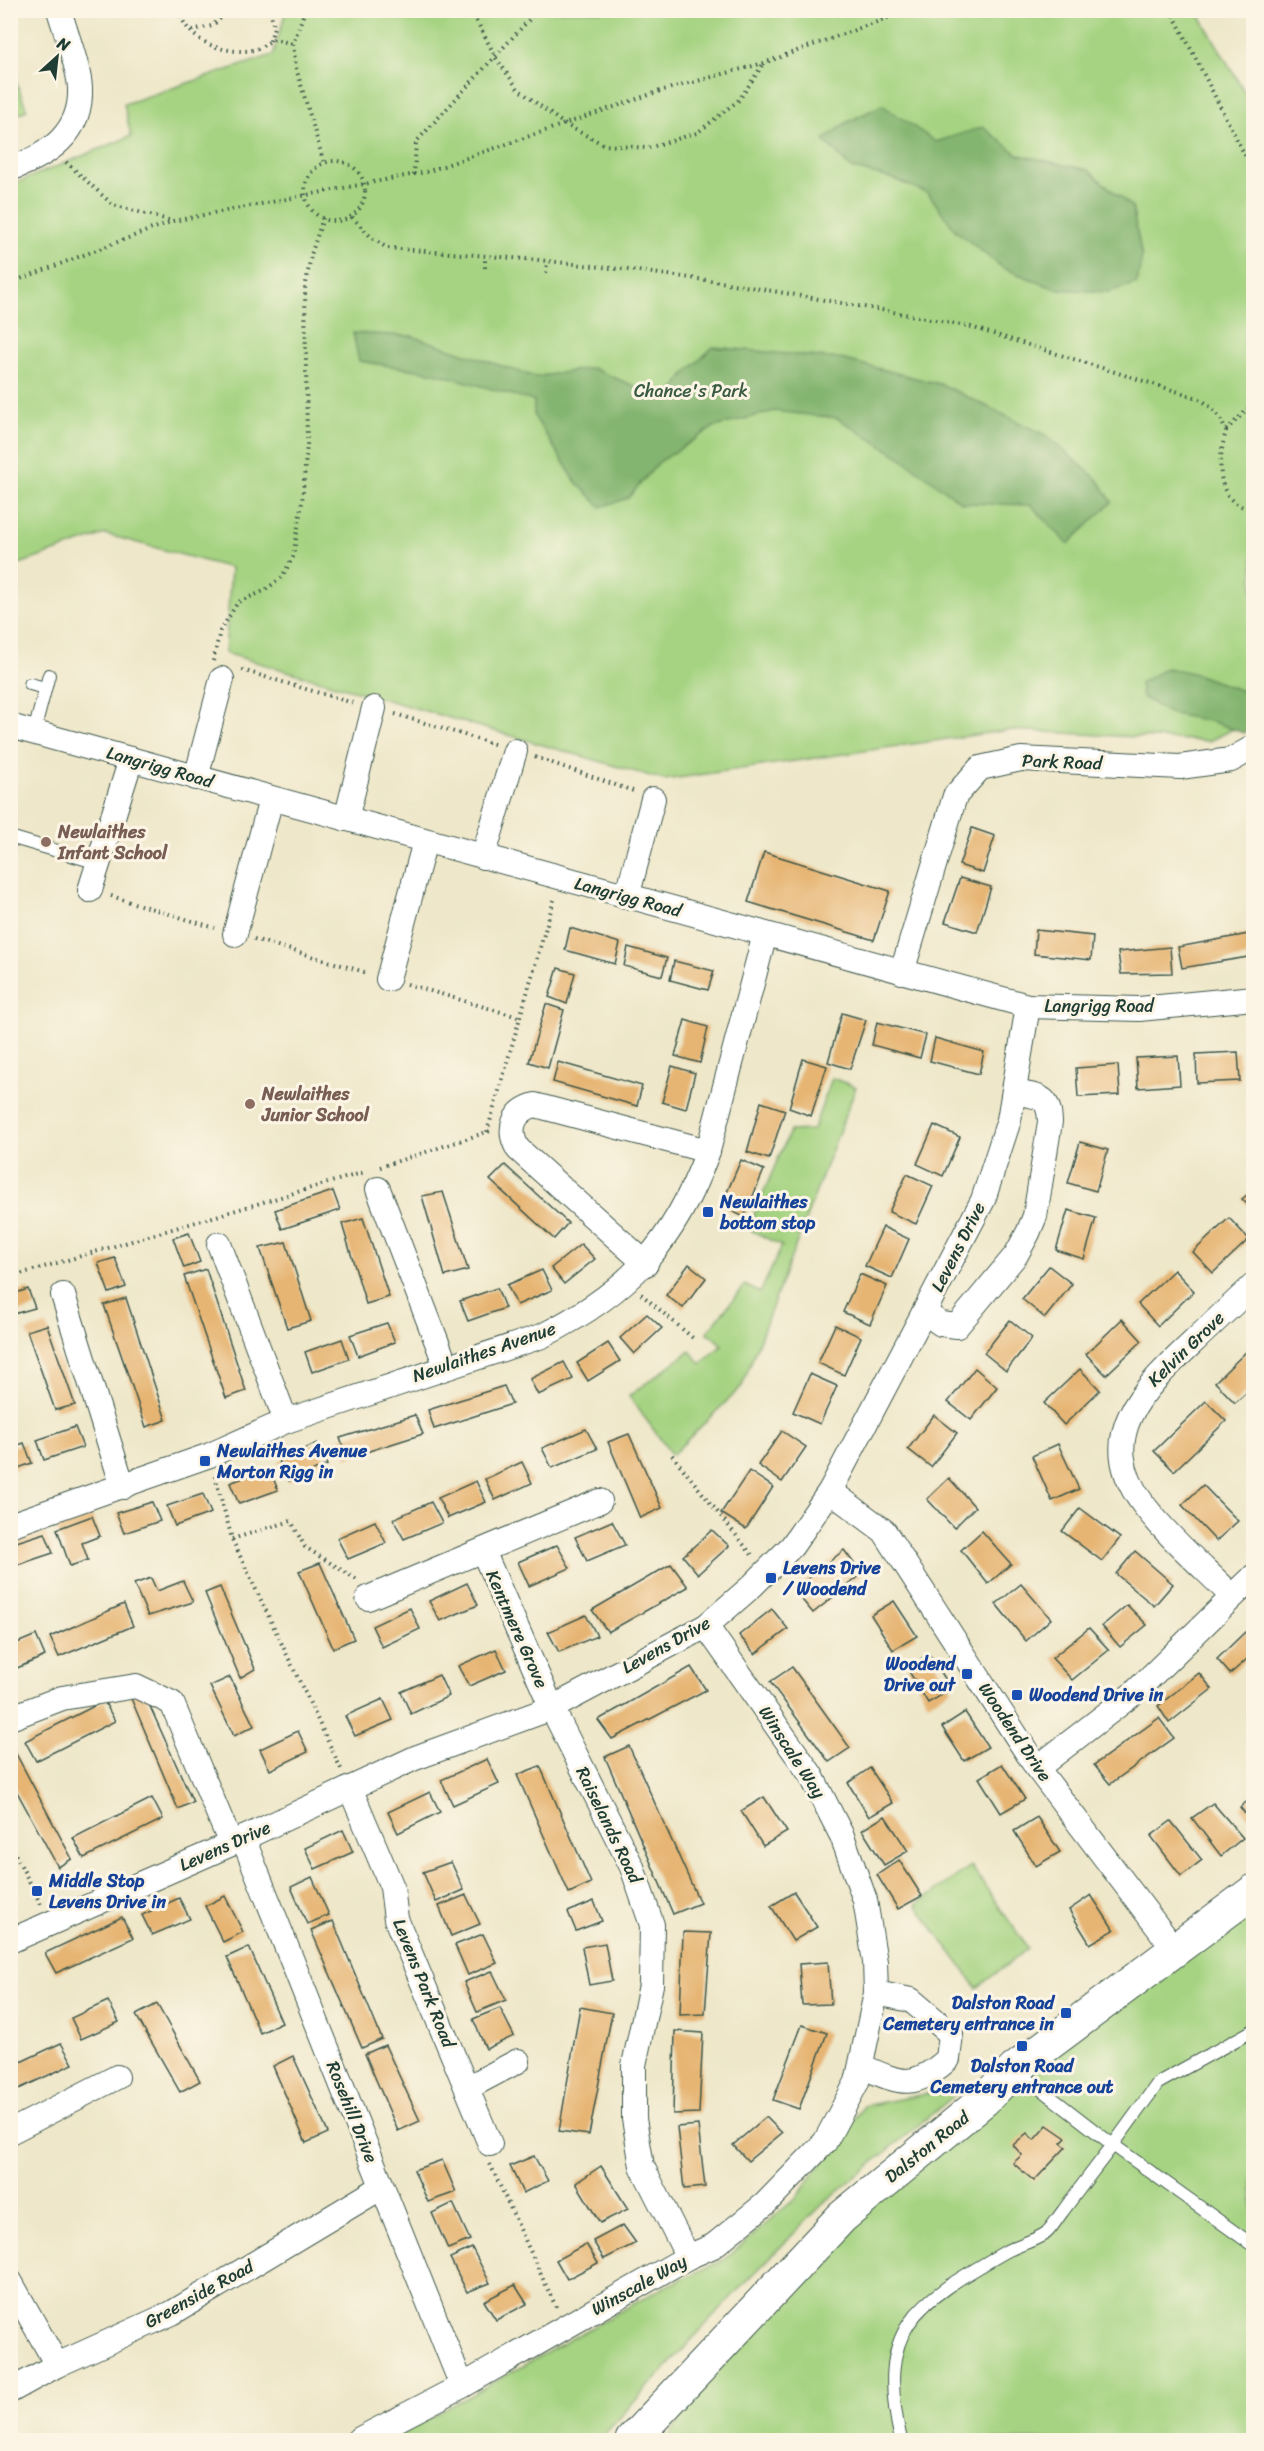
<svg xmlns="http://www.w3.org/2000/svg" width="1264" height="2451" font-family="Sriracha,sans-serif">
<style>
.green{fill:#a5d381;stroke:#62885a;stroke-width:1.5}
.forest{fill:#84b56f;stroke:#527952;stroke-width:1.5}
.building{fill:#e6b573}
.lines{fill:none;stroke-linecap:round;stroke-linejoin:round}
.lane-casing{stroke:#3e564a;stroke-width:14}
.street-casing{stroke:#3e564a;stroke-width:26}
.secondary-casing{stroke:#3e564a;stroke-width:35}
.path{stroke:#3e564a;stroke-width:4;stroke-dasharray:1.5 4.5;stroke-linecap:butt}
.lane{stroke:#fff;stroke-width:12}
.street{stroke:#fff;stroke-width:24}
.secondary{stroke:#fff;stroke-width:33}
.education-dot{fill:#8d6e63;stroke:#fcf5e5;stroke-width:2}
.transit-dot{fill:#1a4fb4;stroke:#fcf5e5;stroke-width:2}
.labels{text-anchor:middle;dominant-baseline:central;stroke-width:6;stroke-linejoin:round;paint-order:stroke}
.park-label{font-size:18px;fill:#3a5b43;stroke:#fcf5e5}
.street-label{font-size:18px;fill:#1f3d34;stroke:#fcf5e5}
.education-label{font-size:18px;font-weight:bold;fill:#785e54;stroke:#fcf5e5;text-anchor:start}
.transit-label{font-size:18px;font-weight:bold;fill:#164399;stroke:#fcf5e5;text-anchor:start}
</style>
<rect width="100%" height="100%" fill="#fcf5e5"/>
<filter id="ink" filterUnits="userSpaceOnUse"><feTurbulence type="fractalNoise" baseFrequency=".0167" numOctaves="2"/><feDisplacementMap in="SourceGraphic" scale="12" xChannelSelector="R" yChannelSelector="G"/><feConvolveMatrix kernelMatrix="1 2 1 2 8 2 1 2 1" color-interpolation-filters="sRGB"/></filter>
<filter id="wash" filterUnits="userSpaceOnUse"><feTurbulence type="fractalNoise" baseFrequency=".008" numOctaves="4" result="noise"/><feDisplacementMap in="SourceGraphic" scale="24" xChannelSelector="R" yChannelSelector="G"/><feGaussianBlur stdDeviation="1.35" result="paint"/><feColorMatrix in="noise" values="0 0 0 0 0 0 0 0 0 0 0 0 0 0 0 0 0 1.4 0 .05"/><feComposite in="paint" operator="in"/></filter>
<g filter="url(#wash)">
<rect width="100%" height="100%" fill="#eee7c9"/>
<g class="green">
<polygon points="286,11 1197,11 1253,106 1253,719 1209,741 1009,730 664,780 225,653 231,568 105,534 11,567 11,185 131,136 124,104 273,55"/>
<polygon points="11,68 27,110 11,117 10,117"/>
<polygon points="832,1078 856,1087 742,1386 672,1455 629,1396 690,1351 701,1364 722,1345 707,1332 745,1285 760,1293 782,1246 748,1229 790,1131 813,1130"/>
<polygon points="971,1866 1028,1948 977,1988 916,1905"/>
<polygon points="1253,1902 1253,2440 666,2440 761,2304 842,2217"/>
<polygon points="966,2086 825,2202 738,2290 599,2440 390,2440 664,2287 724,2260 797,2197 864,2106"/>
</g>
<g class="forest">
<polygon points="882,105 936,142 983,127 1019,155 1088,170 1132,207 1142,257 1137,283 1108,292 1056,289 1003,268 955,230 928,193 893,179 851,168 824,140 846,123"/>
<polygon points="353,333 412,336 535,377 592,368 667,400 684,375 713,347 841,359 943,385 1047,436 1099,481 1112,502 1068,544 1031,505 962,503 900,457 837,418 774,411 714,427 659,462 628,498 601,507 576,482 534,416 534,401 436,373 359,361"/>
<polygon points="1167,668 1193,673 1253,695 1253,727 1244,733 1213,722 1169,713 1142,697 1140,683"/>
</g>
<g id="blocks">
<g class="building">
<polygon points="972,828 995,836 983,873 959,865"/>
<polygon points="764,852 890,891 874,940 748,902"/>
<polygon points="960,878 991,887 977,932 945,922"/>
<polygon points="570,928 620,943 615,964 565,950"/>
<polygon points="1036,930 1093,936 1091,960 1034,954"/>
<polygon points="1254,933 1254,956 1182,968 1178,947"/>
<polygon points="628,947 667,958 662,976 624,966"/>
<polygon points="1170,947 1172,973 1121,974 1118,952"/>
<polygon points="674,961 714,971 708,990 670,980"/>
<polygon points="558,968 575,973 567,1004 549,997"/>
<polygon points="546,1004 564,1010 548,1068 529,1062"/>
<polygon points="842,1013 866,1020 850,1069 828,1062"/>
<polygon points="685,1020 708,1027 700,1063 675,1056"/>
<polygon points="877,1022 926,1035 920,1058 872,1045"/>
<polygon points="935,1038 984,1052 979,1074 930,1061"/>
<polygon points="1238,1052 1240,1081 1197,1083 1196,1054"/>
<polygon points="1178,1056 1180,1085 1138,1088 1136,1058"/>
<polygon points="803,1059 827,1066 811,1116 789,1108"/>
<polygon points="558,1062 642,1086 637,1106 553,1082"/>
<polygon points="1118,1065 1120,1095 1078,1097 1076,1068"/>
<polygon points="672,1066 695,1073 686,1109 662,1102"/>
<polygon points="761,1102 785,1110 769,1159 747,1152"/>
<polygon points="934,1125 960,1137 943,1176 917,1164"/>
<polygon points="1080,1142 1108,1150 1096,1191 1068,1183"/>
<polygon points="741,1160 764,1170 744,1217 721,1206"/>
<polygon points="505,1165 568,1223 554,1239 490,1180"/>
<polygon points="907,1174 933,1186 916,1224 889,1212"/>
<polygon points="1254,1189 1254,1211 1242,1199"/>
<polygon points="333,1191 340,1210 282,1229 275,1210"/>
<polygon points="443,1192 468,1270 445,1276 422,1196"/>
<polygon points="1068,1210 1096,1218 1084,1259 1056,1250"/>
<polygon points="363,1218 389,1297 366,1304 342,1224"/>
<polygon points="1229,1218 1249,1239 1213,1273 1193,1252"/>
<polygon points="883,1227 909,1239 892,1278 865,1266"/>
<polygon points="189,1233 200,1262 184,1268 173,1238"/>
<polygon points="286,1242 311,1321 287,1328 260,1248"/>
<polygon points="581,1244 595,1259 564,1284 551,1268"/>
<polygon points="115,1258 126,1287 109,1293 98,1263"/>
<polygon points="689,1264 706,1278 683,1308 666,1295"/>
<polygon points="1049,1266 1072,1284 1045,1318 1022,1299"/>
<polygon points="206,1269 246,1391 226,1398 184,1276"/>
<polygon points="542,1270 552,1290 517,1305 507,1285"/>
<polygon points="1174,1270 1194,1291 1158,1326 1138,1304"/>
<polygon points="860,1274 887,1286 870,1324 843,1312"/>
<polygon points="497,1288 505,1308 468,1321 460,1301"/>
<polygon points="28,1289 35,1308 10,1315 10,1295"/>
<polygon points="126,1298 166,1420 146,1427 104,1305"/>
<polygon points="647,1314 662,1328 634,1354 620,1338"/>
<polygon points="1122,1319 1142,1341 1106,1375 1086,1354"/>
<polygon points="1010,1320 1032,1338 1006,1371 984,1353"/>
<polygon points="387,1323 395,1342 358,1356 350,1335"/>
<polygon points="47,1325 75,1405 55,1410 27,1331"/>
<polygon points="835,1325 861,1337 844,1375 818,1363"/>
<polygon points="342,1339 349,1359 312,1372 305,1352"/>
<polygon points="608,1343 620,1361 588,1381 577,1363"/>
<polygon points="1251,1347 1254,1350 1254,1386 1235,1403 1215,1382"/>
<polygon points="564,1362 573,1379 538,1395 530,1379"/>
<polygon points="975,1368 997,1387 971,1420 948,1402"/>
<polygon points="1080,1369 1100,1390 1064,1425 1044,1403"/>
<polygon points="810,1374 837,1386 820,1424 793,1412"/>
<polygon points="504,1386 512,1404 434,1429 428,1410"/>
<polygon points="1206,1401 1226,1421 1174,1471 1154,1451"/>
<polygon points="415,1415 423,1434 347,1458 340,1438"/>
<polygon points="934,1415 957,1433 931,1467 908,1449"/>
<polygon points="75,1427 83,1447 44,1460 37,1440"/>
<polygon points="586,1429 597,1449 552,1468 542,1448"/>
<polygon points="782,1431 806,1447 782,1482 758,1465"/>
<polygon points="629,1434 662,1508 640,1518 608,1442"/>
<polygon points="24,1443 32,1463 10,1471 10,1448"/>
<polygon points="317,1443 327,1465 289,1481 279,1461"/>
<polygon points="1058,1444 1079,1489 1052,1501 1032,1456"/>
<polygon points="522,1462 532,1483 495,1500 485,1479"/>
<polygon points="269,1468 278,1490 239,1504 230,1483"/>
<polygon points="749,1471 773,1487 746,1529 721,1513"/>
<polygon points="949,1478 975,1507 954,1528 927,1499"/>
<polygon points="476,1481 486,1502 448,1518 438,1498"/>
<polygon points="1203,1485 1238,1521 1216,1541 1182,1505"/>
<polygon points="203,1494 211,1513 175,1526 167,1506"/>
<polygon points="152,1502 160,1521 124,1533 116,1513"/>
<polygon points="431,1502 442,1523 404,1539 393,1519"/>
<polygon points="1080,1508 1120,1538 1102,1561 1062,1531"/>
<polygon points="92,1516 100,1536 82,1543 88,1560 70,1566 57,1529"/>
<polygon points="375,1521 386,1543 348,1559 337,1538"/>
<polygon points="612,1521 625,1545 587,1561 575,1537"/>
<polygon points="712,1530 729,1546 698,1574 683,1556"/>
<polygon points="982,1531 1011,1564 988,1584 961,1550"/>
<polygon points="45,1533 53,1553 17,1565 10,1544"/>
<polygon points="557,1545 570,1568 529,1586 518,1562"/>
<polygon points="844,1550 862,1574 813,1613 794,1590"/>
<polygon points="1135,1551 1173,1584 1154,1606 1116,1574"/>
<polygon points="320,1563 354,1639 333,1648 299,1571"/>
<polygon points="671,1564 688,1587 608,1632 592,1610"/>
<polygon points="151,1578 157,1591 183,1581 193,1602 148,1616 134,1584"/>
<polygon points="467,1583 478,1605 440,1621 429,1601"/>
<polygon points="1021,1584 1051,1619 1026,1641 996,1604"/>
<polygon points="220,1587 255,1669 240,1678 205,1593"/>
<polygon points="894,1601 917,1636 893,1650 871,1615"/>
<polygon points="124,1604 133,1626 59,1657 50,1637"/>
<polygon points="1127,1605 1147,1625 1120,1647 1102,1626"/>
<polygon points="410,1608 420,1629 382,1647 372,1626"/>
<polygon points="772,1609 788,1629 755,1654 739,1635"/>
<polygon points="586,1615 597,1636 559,1652 548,1632"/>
<polygon points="1089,1628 1109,1650 1072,1680 1052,1658"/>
<polygon points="1245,1632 1254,1641 1254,1653 1230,1674 1217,1659"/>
<polygon points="36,1635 45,1656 10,1671 10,1646"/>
<polygon points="496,1649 506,1670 469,1686 458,1666"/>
<polygon points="929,1654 952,1689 928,1703 907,1668"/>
<polygon points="691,1667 706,1690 612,1739 598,1720"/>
<polygon points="792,1667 850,1748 829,1762 770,1682"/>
<polygon points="1199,1673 1212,1689 1169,1723 1158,1706"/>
<polygon points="439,1675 449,1696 411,1714 401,1692"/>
<polygon points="230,1677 254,1726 234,1736 210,1686"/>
<polygon points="143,1691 193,1802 178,1809 130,1696"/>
<polygon points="383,1699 393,1720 355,1736 345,1716"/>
<polygon points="104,1701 115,1721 36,1761 25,1741"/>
<polygon points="965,1712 988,1747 964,1761 942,1727"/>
<polygon points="1159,1718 1174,1738 1110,1784 1094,1765"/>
<polygon points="298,1731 308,1752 270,1770 260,1749"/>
<polygon points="629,1746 700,1903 673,1914 605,1757"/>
<polygon points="14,1750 72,1859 58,1867 10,1779 10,1752"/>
<polygon points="487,1759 499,1784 453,1805 441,1780"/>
<polygon points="1002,1764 1025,1799 1001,1813 979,1778"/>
<polygon points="540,1766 591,1883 569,1893 517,1775"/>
<polygon points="870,1768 893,1803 869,1817 848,1783"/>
<polygon points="430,1792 440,1812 398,1833 388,1812"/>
<polygon points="1254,1796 1254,1820 1252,1822 1240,1807"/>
<polygon points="764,1797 787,1832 763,1846 741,1811"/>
<polygon points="152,1798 163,1819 84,1858 73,1838"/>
<polygon points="1213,1803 1243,1838 1221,1856 1192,1818"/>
<polygon points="885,1816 908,1851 884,1865 862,1830"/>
<polygon points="1037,1817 1060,1852 1036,1866 1014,1831"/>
<polygon points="1171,1821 1202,1860 1181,1876 1151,1836"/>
<polygon points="343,1830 353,1852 315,1869 305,1848"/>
<polygon points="899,1860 922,1896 898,1909 877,1875"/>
<polygon points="451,1862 464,1890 436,1902 423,1872"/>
<polygon points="312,1877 329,1915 307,1924 291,1887"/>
<polygon points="794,1892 817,1927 793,1941 771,1906"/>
<polygon points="466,1895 480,1924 451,1936 439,1906"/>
<polygon points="1091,1895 1114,1930 1090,1944 1069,1910"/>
<polygon points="225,1896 243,1932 223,1942 205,1906"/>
<polygon points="179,1898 190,1919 152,1935 142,1915"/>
<polygon points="594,1901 602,1921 576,1931 568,1912"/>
<polygon points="122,1917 133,1938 56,1973 45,1953"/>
<polygon points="333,1921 382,2039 362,2048 311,1930"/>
<polygon points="683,1932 711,1933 705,2014 680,2015"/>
<polygon points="483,1934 497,1963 468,1975 455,1945"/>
<polygon points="605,1943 612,1981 589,1985 582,1947"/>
<polygon points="249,1947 282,2023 260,2033 227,1957"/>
<polygon points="828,1962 831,2004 802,2005 799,1964"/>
<polygon points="492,1971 506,2000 477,2012 464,1982"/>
<polygon points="108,2001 119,2022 81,2039 71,2018"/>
<polygon points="157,2004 200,2081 180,2092 136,2015"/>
<polygon points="580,2007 612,2013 589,2135 559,2131"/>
<polygon points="500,2008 514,2036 486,2049 473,2019"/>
<polygon points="802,2025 827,2033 799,2109 773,2100"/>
<polygon points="675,2031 703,2033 699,2113 673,2114"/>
<polygon points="61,2043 73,2064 10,2093 10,2067"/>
<polygon points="385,2045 420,2121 398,2131 365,2054"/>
<polygon points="293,2056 328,2133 306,2143 273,2066"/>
<polygon points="766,2117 782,2133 748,2161 733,2145"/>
<polygon points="698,2125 705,2187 684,2189 677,2127"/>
<polygon points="1047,2125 1066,2138 1061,2143 1066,2147 1034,2181 1013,2163 1022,2155 1013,2145 1027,2133 1034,2140"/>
<polygon points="534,2156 548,2181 523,2193 510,2166"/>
<polygon points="442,2160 456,2192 428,2202 414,2170"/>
<polygon points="601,2166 628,2209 600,2223 576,2183"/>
<polygon points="453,2203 470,2240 448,2249 432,2213"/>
<polygon points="623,2225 636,2243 604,2259 593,2241"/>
<polygon points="586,2244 598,2263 567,2279 556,2260"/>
<polygon points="472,2248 490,2283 467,2292 450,2258"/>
<polygon points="515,2285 527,2304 496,2320 484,2301"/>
</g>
</g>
</g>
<g filter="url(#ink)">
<use href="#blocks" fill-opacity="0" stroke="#3e564a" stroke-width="1.5"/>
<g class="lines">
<g class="lane-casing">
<g id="lane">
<polyline points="30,684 45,688"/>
<polyline points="34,732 49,675"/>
<polyline points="10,837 98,863"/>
<polyline points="1016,2070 1113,2145 1158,2083 1254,2030"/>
<path d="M901 2440C875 2327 914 2304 1005 2252 1017 2245 1035 2241 1046 2233 1052 2228 1058 2217 1063 2211 1079 2189 1096 2167 1113 2145L1254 2246"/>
</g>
</g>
<g class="street-casing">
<g id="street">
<path d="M10 169C49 155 82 133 80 88 79 67 65 31 59 10"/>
<polyline points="10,726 1028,1006 1139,1009 1254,998"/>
<polyline points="196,778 222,679"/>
<polyline points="346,819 374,708"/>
<polyline points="483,857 515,751"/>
<polyline points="90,890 131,759"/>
<polyline points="627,897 653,799"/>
<polyline points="235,934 271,799"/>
<polyline points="902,972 955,796 980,768 1021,759 1180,767 1231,760 1254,747"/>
<polyline points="388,979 425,841"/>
<polyline points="378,1189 446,1366"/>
<polyline points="219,1244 286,1421"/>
<path d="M646 1264 518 1149C507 1130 513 1111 535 1105L708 1151"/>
<polyline points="63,1295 123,1487"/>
<path d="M924 1312 941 1324 957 1326 1016 1255 1028 1233 1035 1216 1050 1122C1049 1094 1038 1097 1014 1092"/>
<polyline points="830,1491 884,1531 1037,1768 1175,1950"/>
<path d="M10 1525 210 1455 286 1421 542 1336C629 1292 674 1244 708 1151L765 934"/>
<polyline points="483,1551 552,1708 632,1867 652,1925 651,1985 634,2065 634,2119 642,2166 688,2257"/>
<path d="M1232 1596C1202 1566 1168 1537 1143 1504 1093 1437 1143 1389 1190 1345 1211 1325 1232 1305 1254 1285"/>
<polyline points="368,1598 600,1501"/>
<polyline points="10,1718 62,1698 136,1686 172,1703 231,1844"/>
<polyline points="1037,1768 1134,1693 1254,1576"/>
<polyline points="350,1788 392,1887 396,1919 490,2144"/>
<polyline points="243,1838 462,2386"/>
<polyline points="10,1941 231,1844 415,1758 552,1708 706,1626 752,1586 792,1546 830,1491 983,1200 1009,1120 1028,1006"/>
<path d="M861 2066C902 2084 913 2090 948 2059L951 2034 911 2000 876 1993"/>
<polyline points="467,2088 518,2061"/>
<polyline points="10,2132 117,2077"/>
<polyline points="10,2281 57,2365"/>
<polyline points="10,2391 57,2365 172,2313 382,2187"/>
<polyline points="358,2440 462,2386 688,2257 713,2246 765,2204 825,2142 857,2082 876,1993 875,1962 865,1900 842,1836 811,1775 706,1626"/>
</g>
</g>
<g class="secondary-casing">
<polyline id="secondary" points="632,2440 842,2217 984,2100 1015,2069 1254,1891"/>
</g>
<g class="path">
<path d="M180 10C185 42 226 55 253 50 260 49 268 42 274 39L293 44"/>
<polyline points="305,10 293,44 296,68 324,163"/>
<polyline points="471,10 496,58 518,89 564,124 605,145 648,148 697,133 739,100 764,63"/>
<polyline points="1171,10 1254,173"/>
<polyline points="192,30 212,26 230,10"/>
<polyline points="270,41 274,27 270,10"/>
<circle cx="335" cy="191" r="30"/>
<polyline points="66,162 113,205 172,221"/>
<polyline points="414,175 416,142 538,10"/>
<path d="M352 217 372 238 387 248 538 260 638 271 721 282 910 315 971 327 1198 398C1213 407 1219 415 1226 431 1218 459 1213 506 1254 509"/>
<polyline points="485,268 485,256"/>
<polyline points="546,273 547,261"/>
<polyline points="10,283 173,221 426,172 660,91 764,63 909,10"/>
<polyline points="1226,430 1247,410 1254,396"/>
<polyline points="213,661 220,631 238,602 264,591 282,577 293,557 302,502 307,444 305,289 311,255 323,218"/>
<polyline points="242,670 353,703"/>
<polyline points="395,714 497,745"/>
<polyline points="535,757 633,791"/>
<polyline points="111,896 215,928"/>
<polyline points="254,939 368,973"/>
<polyline points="407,984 518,1017"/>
<polyline points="487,1132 555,896"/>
<polyline points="380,1167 493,1130"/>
<polyline points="10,1277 365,1172"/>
<polyline points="641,1294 694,1339"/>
<polyline points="672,1455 752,1555"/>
<polyline points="215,1476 232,1539 342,1771"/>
<polyline points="232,1539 291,1521 305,1547 359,1581"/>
<polyline points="10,1844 41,1905"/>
<polyline points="490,2164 556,2307"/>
</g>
<use href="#lane" class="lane"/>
<use href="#street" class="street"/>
<use href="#secondary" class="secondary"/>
</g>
</g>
<g class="education-dot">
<circle cx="46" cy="842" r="6"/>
<circle cx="250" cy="1104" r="6"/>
</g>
<g class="transit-dot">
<rect x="702" y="1206" width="12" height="12" rx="3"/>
<rect x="199" y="1455" width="12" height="12" rx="3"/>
<rect x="765" y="1572" width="12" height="12" rx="3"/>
<rect x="961" y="1668" width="12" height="12" rx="3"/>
<rect x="1011" y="1689" width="12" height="12" rx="3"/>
<rect x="31" y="1885" width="12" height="12" rx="3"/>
<rect x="1060" y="2007" width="12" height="12" rx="3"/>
<rect x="1016" y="2040" width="12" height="12" rx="3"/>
</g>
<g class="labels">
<g class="park-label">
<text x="691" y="391">Chance's Park</text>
</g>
<g class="street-label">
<text transform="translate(1062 762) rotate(2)">Park Road</text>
<text transform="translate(160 767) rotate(16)">Langrigg Road</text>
<text transform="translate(628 897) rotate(15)">Langrigg Road</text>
<text x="1099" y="1006">Langrigg Road</text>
<text transform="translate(958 1247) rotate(-63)">Levens Drive</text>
<text transform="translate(1186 1349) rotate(-44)">Kelvin Grove</text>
<text transform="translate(484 1352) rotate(-19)">Newlaithes Avenue</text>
<text transform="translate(517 1629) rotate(66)">Kentmere Grove</text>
<text transform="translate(666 1645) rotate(-29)">Levens Drive</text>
<text transform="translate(1015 1732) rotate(56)">Woodend Drive</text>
<text transform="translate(792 1752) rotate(57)">Winscale Way</text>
<text transform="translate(609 1825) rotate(64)">Raiselands Road</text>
<text transform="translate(225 1846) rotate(-24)">Levens Drive</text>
<text transform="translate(424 1983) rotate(68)">Levens Park Road</text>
<text transform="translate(352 2112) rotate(68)">Rosehill Drive</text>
<text transform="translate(927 2147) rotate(-39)">Dalston Road</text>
<text transform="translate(639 2285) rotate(-29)">Winscale Way</text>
<text transform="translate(199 2294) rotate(-29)">Greenside Road</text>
</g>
<g class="education-label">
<text x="58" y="832">Newlaithes<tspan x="58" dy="21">Infant School</tspan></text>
<text x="262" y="1094">Newlaithes<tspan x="262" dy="21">Junior School</tspan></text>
</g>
<g class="transit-label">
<text x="720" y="1202">Newlaithes<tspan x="720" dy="21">bottom stop</tspan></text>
<text x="217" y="1451">Newlaithes Avenue<tspan x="217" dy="21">Morton Rigg in</tspan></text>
<text x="783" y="1568">Levens Drive<tspan x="783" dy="21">/ Woodend</tspan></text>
<text x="955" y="1664" text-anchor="end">Woodend<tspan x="955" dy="21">Drive out</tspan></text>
<text x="1029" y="1695">Woodend Drive in</text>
<text x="49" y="1881">Middle Stop<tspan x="49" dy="21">Levens Drive in</tspan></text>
<text x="1054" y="2003" text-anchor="end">Dalston Road<tspan x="1054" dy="21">Cemetery entrance in</tspan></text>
<text x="1022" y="2066" text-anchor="middle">Dalston Road<tspan x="1022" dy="21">Cemetery entrance out</tspan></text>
</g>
</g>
<rect width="1264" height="2451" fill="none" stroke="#fcf5e5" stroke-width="36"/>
<g transform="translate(57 57) rotate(27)" stroke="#fcf5e5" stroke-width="4.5" paint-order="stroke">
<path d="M0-4.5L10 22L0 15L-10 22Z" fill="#1f3d34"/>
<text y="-9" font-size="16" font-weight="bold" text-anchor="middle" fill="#1f3d34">N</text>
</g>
</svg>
